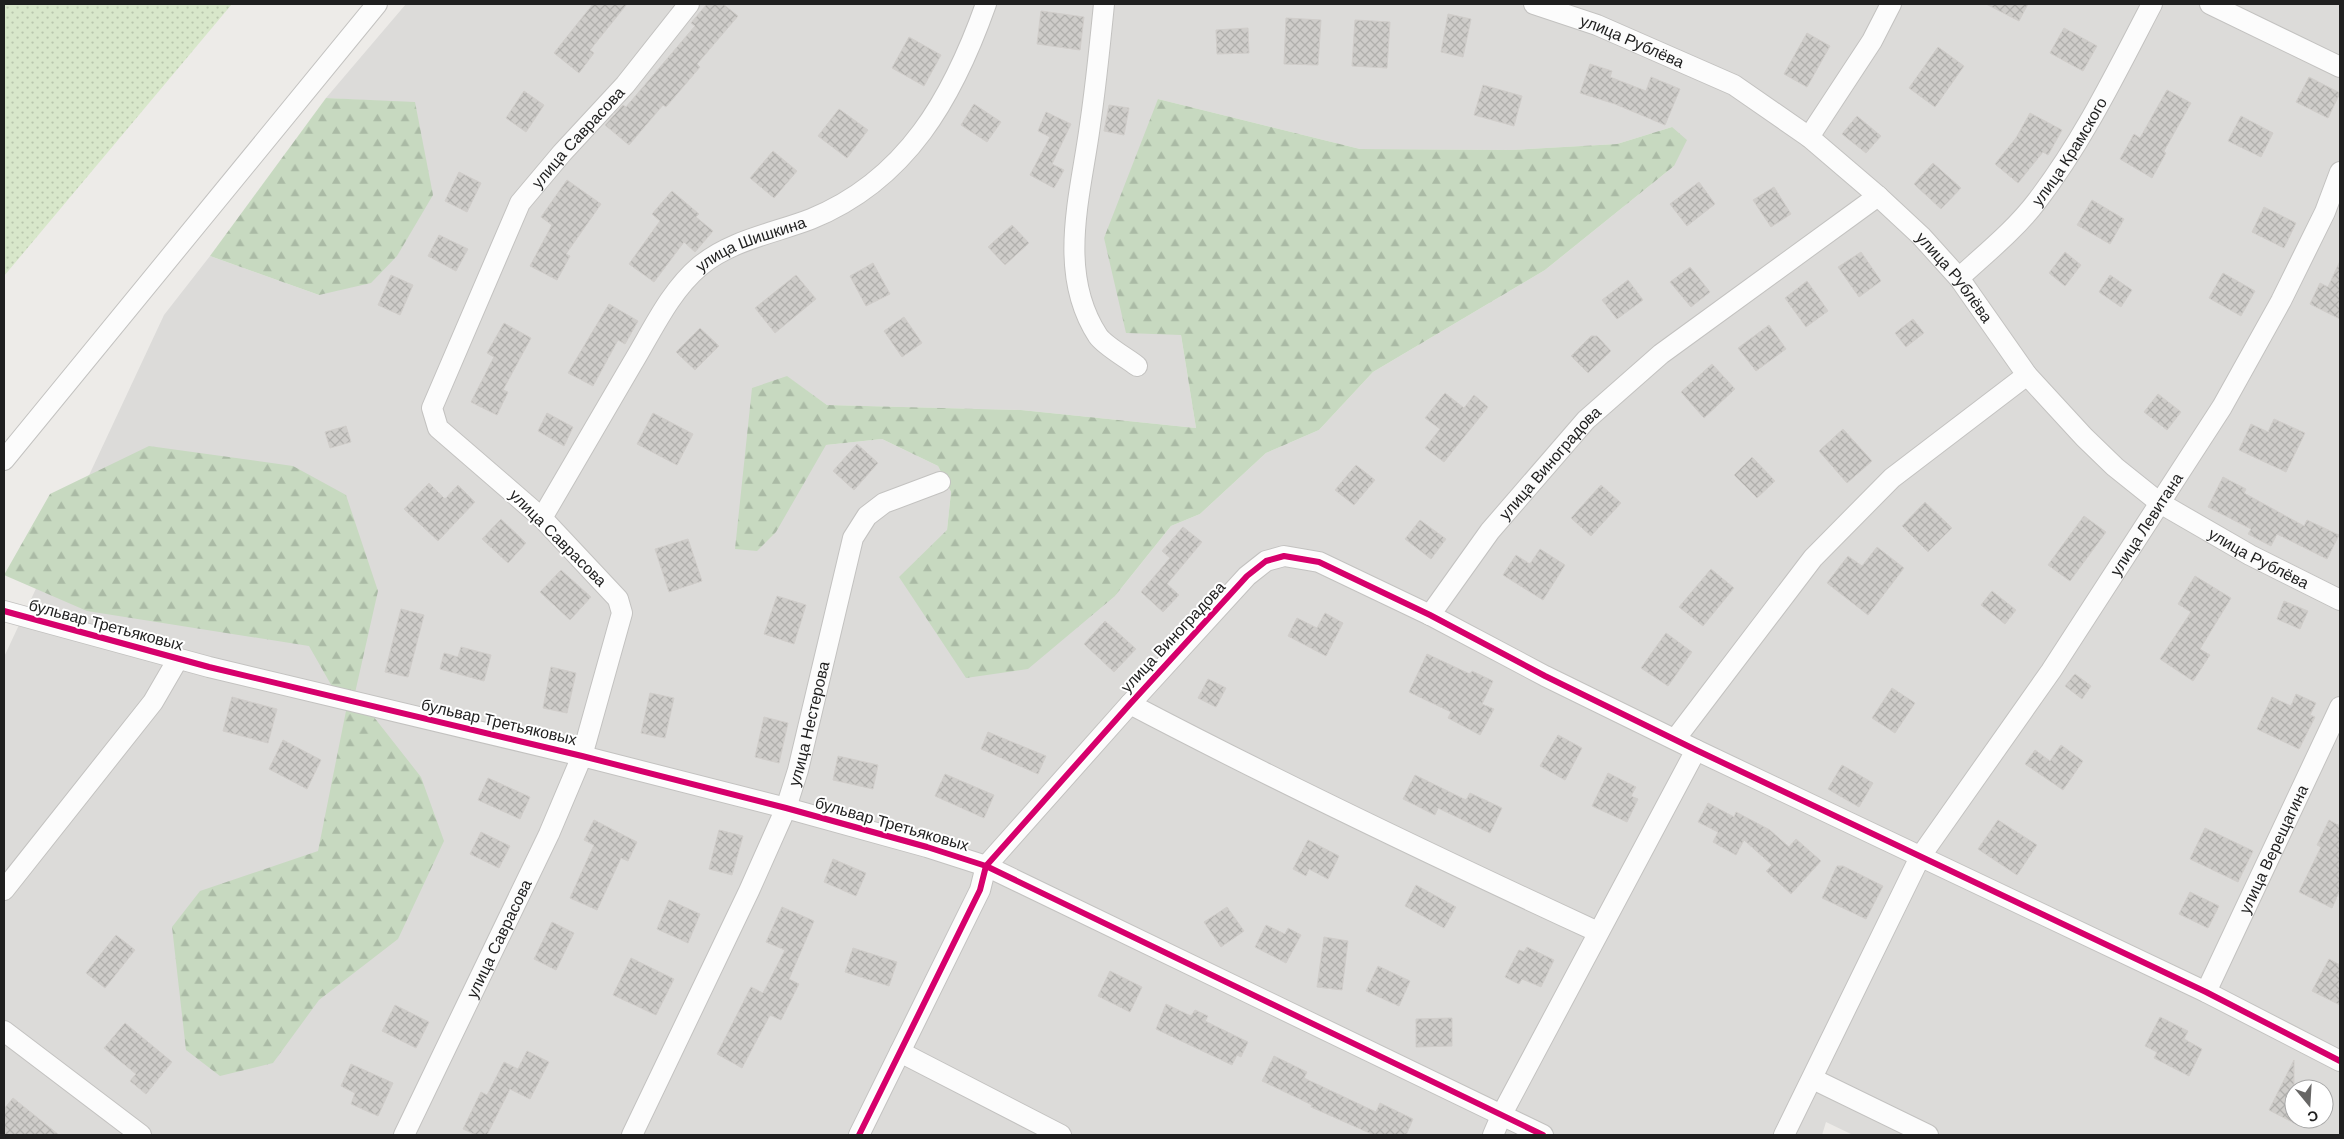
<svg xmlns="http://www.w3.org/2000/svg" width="2344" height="1139" font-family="'DM Sans',sans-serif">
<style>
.residential{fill:#dcdbd9;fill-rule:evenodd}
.grass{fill:url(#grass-dots)}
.forest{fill:url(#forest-firs)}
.building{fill:url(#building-cross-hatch);stroke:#d0cdca}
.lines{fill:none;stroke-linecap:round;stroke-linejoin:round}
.minor-casing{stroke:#c3c2c0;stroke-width:22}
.minor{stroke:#fcfcfc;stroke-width:20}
.cycleway-casing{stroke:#fff;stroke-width:9}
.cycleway{stroke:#d6006c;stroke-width:6}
.labels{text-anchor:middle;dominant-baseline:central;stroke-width:4;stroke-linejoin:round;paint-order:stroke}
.street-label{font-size:16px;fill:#1f1f1f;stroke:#fff}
</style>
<defs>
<pattern id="grass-dots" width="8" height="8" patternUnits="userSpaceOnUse" patternTransform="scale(1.25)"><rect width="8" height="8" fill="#d8e7ca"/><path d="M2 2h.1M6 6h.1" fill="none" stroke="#b9c6ad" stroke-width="1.8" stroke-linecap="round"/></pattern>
<pattern id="forest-firs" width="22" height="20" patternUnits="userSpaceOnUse" patternTransform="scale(1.25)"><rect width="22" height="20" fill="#c7d9c0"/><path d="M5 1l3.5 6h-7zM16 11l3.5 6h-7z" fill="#aabaa5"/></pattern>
<pattern id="building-cross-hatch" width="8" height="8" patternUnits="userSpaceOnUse" patternTransform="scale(1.25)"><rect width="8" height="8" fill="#ceccc9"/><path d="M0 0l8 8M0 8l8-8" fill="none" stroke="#b0afac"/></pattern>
</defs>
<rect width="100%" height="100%" fill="#edebe8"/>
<path class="residential" d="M406 4H2340V1135H1853L1826 1122 1822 1135H4V657L164 315 210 256 319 295 415 103 326 98ZM1158 99 1360 149 1512 150 1617 144 1672 127 1674 166 1545 270 1373 372 1319 430 1266 453 1200 514 1171 526 1115 596 947 530 951 492 938 466 882 439 826 445 786 376 827 405 1021 410 1196 428 1181 335ZM2294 1089H2324V1119H2294Z"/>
<polygon class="grass" points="4,4 232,4 4,276"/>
<g class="forest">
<polygon points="326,98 415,102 433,195 397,256 371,283 319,295 210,256"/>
<polygon points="1158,99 1360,149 1512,150 1617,144 1672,127 1687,140 1674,166 1545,270 1373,372 1319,430 1266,453 1200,514 1171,526 1115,596 1028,669 966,678 899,577 947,530 951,492 938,466 882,439 826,445 776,532 757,551 735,549 752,388 787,376 827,405 1021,410 1196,428 1181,335 1126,333 1104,238"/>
<polygon points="149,446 293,466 346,495 378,591 355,693 421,777 444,841 398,939 319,1000 273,1063 220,1076 186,1050 172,927 200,891 318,851 346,711 309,646 87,611 4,575 50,494"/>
</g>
<g class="building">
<polygon points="593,4 627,4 590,50 594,53 579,73 554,53"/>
<polygon points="707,4 723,4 738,16 697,64 700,67 666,107 663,105 629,145 605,125 623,105 626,107 695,26 691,23"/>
<polygon points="1986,4 2028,4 2019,21"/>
<polygon points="1041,11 1084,17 1080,50 1037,44"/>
<polygon points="1448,14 1471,19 1463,57 1441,52"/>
<polygon points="1286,18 1321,20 1318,65 1284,64"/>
<polygon points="1355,20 1390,22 1387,68 1352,66"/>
<polygon points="1248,28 1249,53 1217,54 1216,30"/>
<polygon points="2064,28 2097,46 2083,71 2050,53"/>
<polygon points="1807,33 1830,46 1807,87 1784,74"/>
<polygon points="909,37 941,55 924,86 892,68"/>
<polygon points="1938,47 1964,66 1935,107 1909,88"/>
<polygon points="1590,64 1612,71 1610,77 1646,91 1651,77 1680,89 1665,125 1615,104 1580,93"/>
<polygon points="2309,77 2340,93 2328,118 2296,102"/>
<polygon points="1483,85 1522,96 1514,126 1474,115"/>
<polygon points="2167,90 2191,103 2164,151 2166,153 2152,178 2120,159 2134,134 2140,138"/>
<polygon points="524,91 544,105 526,132 506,118"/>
<polygon points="974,104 1001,122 987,142 961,125"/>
<polygon points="1109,105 1129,108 1124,135 1104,131"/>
<polygon points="839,109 868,130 847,158 818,136"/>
<polygon points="1046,112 1071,124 1052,164 1064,170 1054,188 1030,175 1050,137 1038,131"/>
<polygon points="2030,113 2062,130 2048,155 2043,152 2018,183 1995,164 2016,138"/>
<polygon points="1857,116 1881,136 1866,153 1842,134"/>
<polygon points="2241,116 2273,133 2261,157 2228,141"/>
<polygon points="773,151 797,171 774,198 750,178"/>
<polygon points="1933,163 1961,188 1941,209 1914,184"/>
<polygon points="459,172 481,183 467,212 445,201"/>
<polygon points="567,180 601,204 566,254 570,256 557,280 530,266 552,225 541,217"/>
<polygon points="1699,182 1715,204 1687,226 1670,204"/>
<polygon points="1774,187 1791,214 1771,227 1753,200"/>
<polygon points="672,191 699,214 696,217 713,231 695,252 684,242 654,282 629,264 660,221 652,214"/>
<polygon points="2092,200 2124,219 2110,244 2077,225"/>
<polygon points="2264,207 2296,223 2284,248 2252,232"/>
<polygon points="1012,225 1029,243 1005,265 988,247"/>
<polygon points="439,235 468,249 456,271 428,256"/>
<polygon points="1861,252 1881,281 1859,297 1838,267"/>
<polygon points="2065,252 2081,265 2065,286 2049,273"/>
<polygon points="2340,261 2340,319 2310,304 2320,283 2328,287"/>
<polygon points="873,263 890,294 866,306 850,276"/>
<polygon points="1690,267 1710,292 1691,307 1670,282"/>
<polygon points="2223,273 2255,291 2241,316 2209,298"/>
<polygon points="391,275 413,285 400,315 378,305"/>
<polygon points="796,275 816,299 775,333 755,308"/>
<polygon points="2110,275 2132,290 2121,307 2099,292"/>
<polygon points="1628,280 1643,300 1617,319 1602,300"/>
<polygon points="1807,281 1828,311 1806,327 1785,298"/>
<polygon points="609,304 638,321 625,344 618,340 593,386 568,373"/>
<polygon points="904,317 922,343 902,357 884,331"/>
<polygon points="1913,319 1924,333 1906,347 1895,333"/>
<polygon points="504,323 531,338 503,390 508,392 497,415 471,402 494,357 487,353"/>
<polygon points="1769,325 1786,349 1756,371 1738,348"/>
<polygon points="700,328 719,346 695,370 676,352"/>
<polygon points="1591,336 1597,336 1611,351 1588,373 1571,356"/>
<polygon points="1712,364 1735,389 1704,418 1681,392"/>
<polygon points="1445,393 1464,408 1474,395 1488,407 1444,462 1425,448 1440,429 1425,418"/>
<polygon points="2158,394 2181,412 2167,430 2144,412"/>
<polygon points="547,413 573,427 564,446 538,431"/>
<polygon points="653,413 693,434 677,465 637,444"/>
<polygon points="2274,419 2305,433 2286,472 2239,450 2251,424 2268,432"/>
<polygon points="346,426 351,442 330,448 325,432"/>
<polygon points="1843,429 1872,461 1847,483 1819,451"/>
<polygon points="857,444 878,463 854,490 833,471"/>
<polygon points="1752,457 1775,481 1757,498 1734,475"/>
<polygon points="1356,465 1375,480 1354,505 1335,490"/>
<polygon points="2223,477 2246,489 2244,493 2304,526 2307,520 2339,535 2327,559 2277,534 2271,546 2248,534 2251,529 2208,507"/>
<polygon points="429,483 445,499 458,485 475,502 438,541 404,509"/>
<polygon points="1601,485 1621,503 1591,536 1571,518"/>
<polygon points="1925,502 1952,528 1928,552 1902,526"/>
<polygon points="2084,516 2106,532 2070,581 2048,565"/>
<polygon points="501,519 526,543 508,563 482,539"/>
<polygon points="1420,520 1446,539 1431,559 1405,539"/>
<polygon points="1183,527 1202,542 1167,584 1179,595 1163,612 1141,592 1170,558 1162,551"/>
<polygon points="688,539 702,581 669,592 655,549"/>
<polygon points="1877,547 1904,568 1868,615 1827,583 1848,556 1862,566"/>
<polygon points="1540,549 1565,565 1543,600 1503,575 1516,555 1530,564"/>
<polygon points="1711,569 1734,588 1703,626 1679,607"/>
<polygon points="561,570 591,597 570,620 540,592"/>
<polygon points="2195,576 2231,598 2200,649 2210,655 2193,681 2160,659 2191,612 2178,604"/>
<polygon points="1992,591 2016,610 2005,624 1981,605"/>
<polygon points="777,596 806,605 794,644 764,634"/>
<polygon points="2284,601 2308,611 2300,629 2277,619"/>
<polygon points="401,609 424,615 408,677 385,672"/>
<polygon points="1325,613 1343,623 1326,656 1288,636 1297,618 1317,628"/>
<polygon points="1105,621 1136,649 1114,672 1084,644"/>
<polygon points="1666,633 1692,652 1668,686 1641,668"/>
<polygon points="461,647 491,655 484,681 440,669 444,653 458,657"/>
<polygon points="1427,654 1470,674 1472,671 1493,681 1482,704 1494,709 1480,735 1448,718 1451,712 1409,692"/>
<polygon points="551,667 576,673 567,713 543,708"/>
<polygon points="2075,674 2091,686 2082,699 2065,686"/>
<polygon points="1208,679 1226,688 1216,707 1198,698"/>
<polygon points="1892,688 1915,703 1895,733 1872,718"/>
<polygon points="650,693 674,698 665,738 641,733"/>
<polygon points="2296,694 2316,703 2310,715 2315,717 2299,749 2257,729 2272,697 2291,706"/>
<polygon points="232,697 277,709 268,743 223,731"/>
<polygon points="764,717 788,723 779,763 755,757"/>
<polygon points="988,732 1046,756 1038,774 981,749"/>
<polygon points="1558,735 1582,748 1565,780 1540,766"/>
<polygon points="283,740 321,760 307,789 269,769"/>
<polygon points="2061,745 2083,761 2063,790 2025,764 2035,750 2050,761"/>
<polygon points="838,756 878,765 873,789 833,780"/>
<polygon points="1842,765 1873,783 1859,807 1828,789"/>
<polygon points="1608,773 1636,787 1631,796 1638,799 1627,822 1592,806"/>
<polygon points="945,774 994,795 984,818 935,796"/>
<polygon points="1415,775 1466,800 1470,793 1502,808 1490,833 1438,808 1435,815 1403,799"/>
<polygon points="488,778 530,797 520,819 478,800"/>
<polygon points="1708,803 1734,817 1736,812 1770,830 1789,847 1796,839 1821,861 1791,894 1766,871 1772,865 1744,840 1736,855 1713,842 1718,832 1698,822"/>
<polygon points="594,820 637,842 628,861 621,858 597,910 570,898 594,845 584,840"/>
<polygon points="1998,820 2037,845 2017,875 1978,849"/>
<polygon points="2329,820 2340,826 2340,890 2332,908 2299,892 2321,847 2317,845"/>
<polygon points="2205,828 2253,851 2238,882 2190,859"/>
<polygon points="719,830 743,836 732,875 709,869"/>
<polygon points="481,832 510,846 499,868 470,854"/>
<polygon points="1308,840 1339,856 1328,879 1309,869 1306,876 1293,869"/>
<polygon points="833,859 866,873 856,896 824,882"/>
<polygon points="1837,866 1843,866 1883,886 1866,919 1822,898"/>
<polygon points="1416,885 1456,907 1444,928 1405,906"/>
<polygon points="2190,892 2219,906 2208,928 2179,914"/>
<polygon points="669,900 700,914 688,943 657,929"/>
<polygon points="782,907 814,921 789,979 799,984 781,1020 770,1015 742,1068 717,1054 751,987 763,993 785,950 766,942"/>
<polygon points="1227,907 1244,931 1221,947 1204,922"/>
<polygon points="552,922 574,933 556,970 534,959"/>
<polygon points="1266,925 1285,934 1288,928 1301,935 1286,963 1255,947"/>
<polygon points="116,935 135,950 105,988 86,973"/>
<polygon points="1324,937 1348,941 1342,990 1317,987"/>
<polygon points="1527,947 1554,960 1541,987 1522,979 1519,984 1505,977 1519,950 1524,952"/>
<polygon points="853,948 897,962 889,986 845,972"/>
<polygon points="631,958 674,979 656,1015 613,995"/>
<polygon points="2329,959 2340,965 2340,1005 2312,991"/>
<polygon points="1378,966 1410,981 1399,1006 1366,991"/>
<polygon points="1110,971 1142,987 1130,1012 1098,996"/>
<polygon points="1166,1004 1191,1016 1195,1010 1208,1016 1205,1021 1248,1042 1241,1057 1237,1055 1232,1065 1156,1029"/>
<polygon points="395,1005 429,1022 416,1048 382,1031"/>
<polygon points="2160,1017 2188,1031 2184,1039 2202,1049 2189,1076 2154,1058 2157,1052 2145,1046"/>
<polygon points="1452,1018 1452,1046 1416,1047 1416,1019"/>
<polygon points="125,1023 172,1062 146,1094 130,1081 136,1074 104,1048"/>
<polygon points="527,1051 549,1062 530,1099 510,1089 487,1135 476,1135 463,1129 481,1092 487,1095 504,1062 518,1069"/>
<polygon points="1274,1056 1307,1072 1304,1078 1376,1112 1380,1103 1413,1119 1406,1135 1374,1135 1311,1107 1312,1105 1262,1081"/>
<polygon points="2294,1060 2294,1123 2269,1110"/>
<polygon points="351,1064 393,1083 378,1116 351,1104 355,1093 341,1086"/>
<polygon points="13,1098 59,1135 4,1135 4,1109"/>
</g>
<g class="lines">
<g class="minor-casing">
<g id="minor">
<path d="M1104 4C1100 44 1096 85 1090 125 1081 194 1056 272 1098 336 1105 346 1127 358 1137 366"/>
<path id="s1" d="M1534 4 1597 25 1734 85 1809 137 1878 196 1921 236 1959 278 2027 375 2084 437 2115 467 2160 503 2250 555 2340 600"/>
<polyline points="2210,4 2340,67"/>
<polyline points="1809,137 1872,41 1891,4"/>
<path id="s2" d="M1959 278C1985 254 2015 230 2037 201 2083 141 2117 71 2152 4"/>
<polyline points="4,460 377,4"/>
<path id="s3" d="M542 518C572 467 602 416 632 364 652 331 670 291 700 266 731 240 775 233 811 219 907 180 953 97 986 4"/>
<polyline points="4,611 209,667 582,756 786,808 927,847 986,866 1543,1135"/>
<path id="s4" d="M1430 615 1490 531 1586 420 1661 354 1878 196"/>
<path d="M1130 704C1284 785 1440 859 1598 932"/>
<polyline points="1676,738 1813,558 1892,478 2027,375"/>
<polyline points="4,890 153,702 178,659"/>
<path id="s5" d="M2206 992 2340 707"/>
<polyline points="4,1031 141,1135"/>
<polyline points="900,1052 1061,1135"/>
<polyline points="1813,1079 1928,1135"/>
<path id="s6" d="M404 1135 549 834 582 756 622 613 618 599 542 518 438 428 432 408 520 203 562 153 625 85 689 4"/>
<path id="s7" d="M632 1135 749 891 786 808 798 770 853 538 867 516 884 503 940 482"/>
<polyline points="859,1135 980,890 986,866 1130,704 1247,576 1266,561 1284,556 1319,562 1430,615 1545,676 1696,750 2206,992 2340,1061"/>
<polyline points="1493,1135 1502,1114 1696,750"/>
<path id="s8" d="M1784 1135 1920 857 2051 671 2222 407 2281 301 2325 212 2340 172"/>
</g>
</g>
<use href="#minor" class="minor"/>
<g class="cycleway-casing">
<g id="cycleway">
<polyline points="4,611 209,667 582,756 786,808 927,847 986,866 1543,1135"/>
<polyline points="859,1135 980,890 986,866 1130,704 1247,576 1266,561 1284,556 1319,562 1430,615 1545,676 1696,750 2206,992 2340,1061"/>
</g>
</g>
<use href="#cycleway" class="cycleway"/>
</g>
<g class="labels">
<g class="street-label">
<text stroke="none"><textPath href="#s1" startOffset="105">улица Рублёва</textPath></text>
<text stroke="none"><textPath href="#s6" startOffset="1162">улица Саврасова</textPath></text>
<text stroke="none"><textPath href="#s2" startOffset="169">улица Крамского</textPath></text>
<text stroke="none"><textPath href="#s3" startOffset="354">улица Шишкина</textPath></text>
<text stroke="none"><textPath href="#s1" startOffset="510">улица Рублёва</textPath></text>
<text stroke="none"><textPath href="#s4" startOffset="194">улица Виноградова</textPath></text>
<text stroke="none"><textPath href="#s8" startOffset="712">улица Левитана</textPath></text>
<text transform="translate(558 538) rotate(45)">улица Саврасова</text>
<text stroke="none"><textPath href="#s1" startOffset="930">улица Рублёва</textPath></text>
<text transform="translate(106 625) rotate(15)">бульвар Третьяковых</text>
<text transform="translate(1173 637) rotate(-47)">улица Виноградова</text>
<text transform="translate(499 722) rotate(13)">бульвар Третьяковых</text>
<text stroke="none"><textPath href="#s7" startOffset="449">улица Нестерова</textPath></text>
<text transform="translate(892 824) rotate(16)">бульвар Третьяковых</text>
<text stroke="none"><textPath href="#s5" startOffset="158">улица Верещагина</textPath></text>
<text stroke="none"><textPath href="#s6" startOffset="218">улица Саврасова</textPath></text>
</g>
</g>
<rect width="2344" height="1139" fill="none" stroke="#1f1f1f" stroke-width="10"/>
<g transform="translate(2309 1104) rotate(162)"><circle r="24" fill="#ffffff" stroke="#a5a5a5"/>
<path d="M0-4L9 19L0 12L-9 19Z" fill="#676665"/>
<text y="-8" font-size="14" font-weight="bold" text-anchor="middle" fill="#1f1f1f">С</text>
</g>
</svg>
